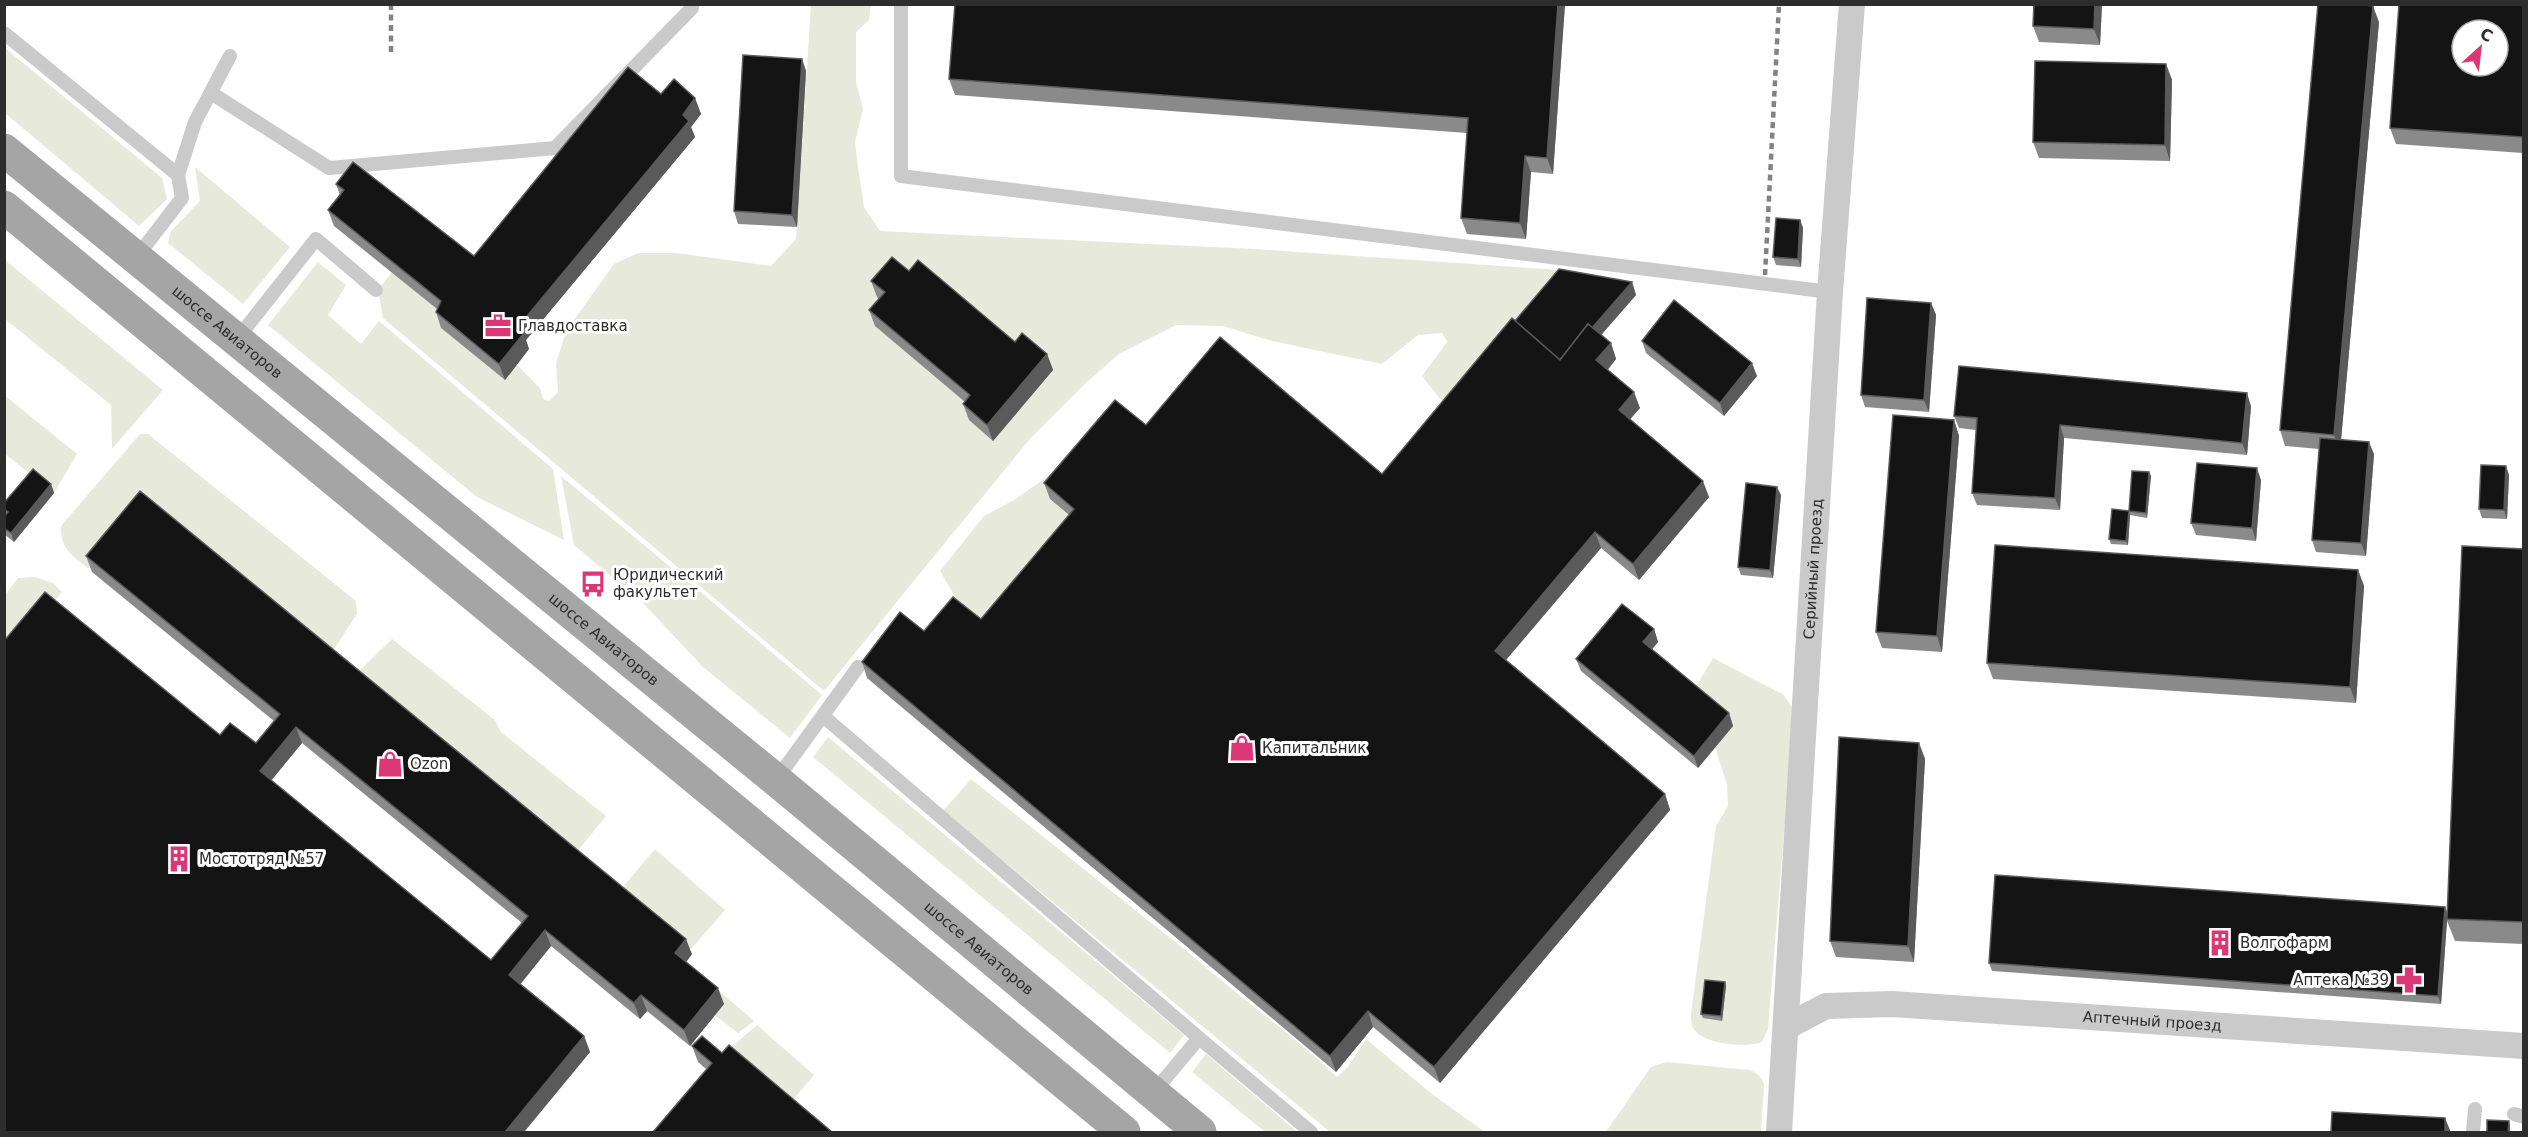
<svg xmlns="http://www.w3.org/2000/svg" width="2528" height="1137" font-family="'DejaVu Sans',sans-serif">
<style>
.green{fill:#e7eadb}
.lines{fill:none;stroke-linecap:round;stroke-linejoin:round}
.service{stroke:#cacaca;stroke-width:14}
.minor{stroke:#cacaca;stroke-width:26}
.primary{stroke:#a5a5a5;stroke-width:33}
.rail{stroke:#828282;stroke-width:4.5;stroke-dasharray:6 4.5;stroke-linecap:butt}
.wall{fill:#8a8a8a;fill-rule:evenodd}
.shaded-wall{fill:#5a5a5a}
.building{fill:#141414;stroke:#5a5a5a;stroke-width:1.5;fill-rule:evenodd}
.labels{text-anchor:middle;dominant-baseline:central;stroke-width:6;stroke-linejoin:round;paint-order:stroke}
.poi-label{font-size:15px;fill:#2d2d2d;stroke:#fff;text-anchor:start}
.street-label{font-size:15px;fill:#2d2d2d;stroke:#fff}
</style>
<rect width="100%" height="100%" fill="#fff"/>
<g class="green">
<polygon points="811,4 871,5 869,20 856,32 856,82 863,109 855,142 858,167 864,207 880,231 1254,249 1559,270 1457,408 1440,399 1422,376 1447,342 1442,333 1418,335 1382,364 1272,341 1223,326 1176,325 1119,354 1087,382 1029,440 824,691 383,318 378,290 392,272 447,317 442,329 504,379 516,364 540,388 543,399 549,401 558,392 556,364 566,331 614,264 638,253 676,253 771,266 796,239"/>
<polygon points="5,48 162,178 167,199 139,226 5,113"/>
<polygon points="195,167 290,247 243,304 168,243 171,231 200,201"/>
<polygon points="5,260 163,390 112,449 111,405 5,319"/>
<polygon points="318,262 346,285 328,315 361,344 379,321 553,469 564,540 477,497 268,325"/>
<polygon points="4,395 77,454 54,493 5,454"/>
<path d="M140 434H148L356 601 357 614 332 652 146 499 88 568C72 556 60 548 61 526Z"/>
<polygon points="1076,468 1050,499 1080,525 986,635 959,613 930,647 906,628 866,679 886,642 906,626 928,636 956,598 940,571 984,516 1014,500 1048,476"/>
<polygon points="561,476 692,585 638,599 574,545"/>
<polygon points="35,577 53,583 62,592 5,660 5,595 18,578"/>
<polygon points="696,588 822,695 790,738 703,667 642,602"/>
<polygon points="392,639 495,720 501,732 606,816 575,854 357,673"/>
<path d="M1713 658 1784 695 1794 711 1768 1029 1762 1042C1746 1048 1703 1045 1693 1028 1691 1024 1691 1018 1691 1014L1716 826 1728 806 1727 785 1715 747 1733 726 1689 689 1697 685Z"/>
<polygon points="828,737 1184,1035 1170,1053 813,757"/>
<path d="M971 779 1194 957C1241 999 1292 1034 1337 1077L1348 1067 1366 1039 1432 1094 1485 1132H1330L943 811Z"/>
<polygon points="655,849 725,910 691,949 621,889"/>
<polygon points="718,990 754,1021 738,1033 712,1013"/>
<polygon points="757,1025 814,1075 793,1100 729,1049"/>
<polygon points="1206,1054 1297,1132 1265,1132 1192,1072"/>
<path d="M1666 1062 1750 1070C1758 1074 1762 1077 1764 1085L1761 1132H1606L1651 1067Z"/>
</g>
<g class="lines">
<g class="service">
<polyline points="901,4 901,176 1830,292"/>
<polyline points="4,33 178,175 182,198 136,258"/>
<polyline points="211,93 329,168 555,148 692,8 692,4"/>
<polyline points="178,175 195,122 230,56"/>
<polyline points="237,339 316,239 376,290"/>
<polyline points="823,716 1199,1038 1153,1093"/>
<polyline points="776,780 858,667"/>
<polyline points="1199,1038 1311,1132"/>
<polyline points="2514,1114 2524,1117"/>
<polyline points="2473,1132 2475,1109"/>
</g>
<g class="minor">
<path id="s1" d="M1786 1027 1826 1006 1892 1004 2524 1046"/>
<path id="s2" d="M1779 1132 1830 292 1852 4"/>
</g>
<g class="primary">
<path id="s3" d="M4 150 776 780 1200 1132"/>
<polyline points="4,207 1124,1132"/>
</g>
<g class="rail">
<polyline points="391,4 391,52"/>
<polyline points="1765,275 1779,4"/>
</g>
</g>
<g class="wall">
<polygon points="955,4 1565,4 1553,174 1531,172 1526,239 1467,234 1461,218 1467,133 955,95 949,79"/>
<polygon points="2102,4 2100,45 2039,42 2033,26"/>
<polygon points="2523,4 2523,153 2396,144 2390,128"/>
<polygon points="2379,22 2341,440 2374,454 2366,556 2316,552 2312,540 2319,449 2285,446 2280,430"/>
<polygon points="802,59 806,71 797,227 738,224 734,211"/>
<polygon points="2166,64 2172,80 2170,161 2039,158 2033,142"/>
<polygon points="661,94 695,98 701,114 691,127 695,137 526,340 529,349 505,380 441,328 436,312 437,309 334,226 328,210 340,195 336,184 474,256"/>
<polygon points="1800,220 1803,228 1801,267 1776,265 1773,257"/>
<polygon points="909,271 1015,342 1047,354 1053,370 993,441 969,420 963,404 965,402 875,326 869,310 879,299 877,297 871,281"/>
<polygon points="1632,282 1636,295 1601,335 1611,343 1616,359 1608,370 1640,408 1630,419 1709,497 1639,580 1601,548 1506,660 1665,794 1670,810 1440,1083 1373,1027 1336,1072 867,678 862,662 924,631 981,619 1069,515 1050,499 1044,483 1146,425 1382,474 1515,321"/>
<polygon points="1931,303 1936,315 1929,412 1865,407 1861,395"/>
<polygon points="1642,341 1757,376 1724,416 1646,353"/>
<polygon points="2251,406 2247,455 2064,438 2060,510 1977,505 1972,493 1976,430 1959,428 1954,416"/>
<polygon points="1954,420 1959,436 1942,652 1882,648 1876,632"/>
<polygon points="2506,466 2509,475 2507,519 2482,518 2479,509"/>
<polygon points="2149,472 2151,476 2147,518 2130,515 2128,545 2111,544 2109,539 2129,511"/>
<polygon points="2261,480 2256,541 2196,535 2191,523"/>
<polygon points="51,484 54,493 14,542 4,534 4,517 5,516 4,515 4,503"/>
<polygon points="1781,495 1773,578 1741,575 1738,567"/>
<polygon points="2523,549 2523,944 2455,941 2447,921 2441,1004 1992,971 1989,963 2445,907 2447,912"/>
<path d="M86 556 692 954 686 962 724 1004 690 1046 647 1011 640 1019 551 946 520 984 584 1036 590 1052 524 1132H4L220 735 256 743 274 721 92 572ZM302 743 522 923 491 960 271 780Z"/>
<polygon points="2358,570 2364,586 2356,703 1993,679 1987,663"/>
<polygon points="1654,629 1658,642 1652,649 1729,713 1733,726 1698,768 1581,671 1576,659"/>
<polygon points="1919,743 1925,759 1914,962 1836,957 1830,941"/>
<polygon points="1725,982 1726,986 1722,1021 1703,1018 1701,1014"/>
<polygon points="692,1046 722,1053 706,1069 698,1062"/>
</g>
<g class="shaded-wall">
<polygon points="1558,4 1565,4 1553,174 1547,158"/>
<polygon points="2095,4 2102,4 2100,45 2094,29"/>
<polygon points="2373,6 2379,22 2340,451 2334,435"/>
<polygon points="802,59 806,71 797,227 792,215"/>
<polygon points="2166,64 2172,80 2170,161 2165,145"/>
<polygon points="695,98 701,114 691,127 695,137 526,340 529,349 505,380 499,364 518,327"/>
<polygon points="1525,156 1531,172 1526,239 1520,223"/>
<polygon points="1800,220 1803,228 1801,267 1798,259"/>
<polygon points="1632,282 1636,295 1595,342 1591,329"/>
<polygon points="1931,303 1936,315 1929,412 1924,400"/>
<polygon points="1611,343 1616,359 1602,376 1596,360"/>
<polygon points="1047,354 1053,370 993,441 987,425"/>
<polygon points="1752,363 1757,376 1724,416 1720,403"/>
<polygon points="1634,392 1640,408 1625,425 1619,410"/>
<polygon points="2247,393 2251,406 2247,455 2242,443"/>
<polygon points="1954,420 1959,436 1942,652 1937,636"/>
<polygon points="2060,425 2064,438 2060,510 2055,498"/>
<polygon points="2369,442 2374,454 2366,556 2361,543"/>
<polygon points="2506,466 2509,475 2507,519 2504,510"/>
<polygon points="2257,468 2261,480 2256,541 2252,528"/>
<polygon points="2149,472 2151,476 2147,518 2146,513"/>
<polygon points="1703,481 1709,497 1639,580 1633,564"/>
<polygon points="51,484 54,493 14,542 11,533"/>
<polygon points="1777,487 1781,495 1773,578 1770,570"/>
<polygon points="2129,511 2130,515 2128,545 2126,541"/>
<polygon points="1595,532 1601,548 1500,667 1495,651"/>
<polygon points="2358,570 2364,586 2356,703 2350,687"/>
<polygon points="1654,629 1658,642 1648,654 1643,642"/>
<polygon points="1729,713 1733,726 1698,768 1694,756"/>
<polygon points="296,727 302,743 266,787 260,771"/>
<polygon points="1919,743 1925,759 1914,962 1908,946"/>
<polygon points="1665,794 1670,810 1440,1083 1434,1067"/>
<polygon points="2445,907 2448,916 2447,919 2447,921 2441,1004 2438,996"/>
<polygon points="545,930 551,946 515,991 509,975"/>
<polygon points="686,939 692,954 681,969 675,953"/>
<polygon points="1725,982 1726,986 1722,1021 1721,1016"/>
<polygon points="718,988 724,1004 690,1046 684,1030"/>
<polygon points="641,995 647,1011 640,1019 634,1003"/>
<polygon points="1368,1011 1373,1027 1336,1072 1330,1056"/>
<polygon points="584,1036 590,1052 524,1132 505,1132"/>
<polygon points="2445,1118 2450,1130 2450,1132 2445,1132"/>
<polygon points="2509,1121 2510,1125 2510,1132 2508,1132"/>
</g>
<g class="building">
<polygon points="955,4 1558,4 1547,158 1525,156 1520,223 1461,218 1468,118 949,79"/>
<polygon points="2034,4 2095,4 2094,29 2033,26"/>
<polygon points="2318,4 2358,4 2373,6 2334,435 2280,430"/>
<path d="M2399 4H2523V137L2390 128ZM2462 30H2498V66H2462Z"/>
<polygon points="743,55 802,59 792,215 734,211"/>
<polygon points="2035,61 2166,64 2165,145 2033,142"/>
<polygon points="628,67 661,94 674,79 695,98 683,115 689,121 518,327 524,333 499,364 436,312 441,301 328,210 344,190 336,184 353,162 474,256"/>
<polygon points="1776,218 1800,220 1798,259 1773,257"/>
<polygon points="892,257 909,271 918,260 1015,342 1022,333 1047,354 987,425 963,404 970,395 869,310 885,292 871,281"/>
<polygon points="1559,269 1632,282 1592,328 1588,324 1560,360 1515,321"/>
<polygon points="1867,298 1931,303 1924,400 1861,395"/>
<polygon points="1674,300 1752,363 1720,403 1642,341"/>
<polygon points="1512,318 1560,360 1588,324 1611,343 1596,360 1634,392 1619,410 1703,481 1633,564 1595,532 1495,651 1665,794 1434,1067 1368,1011 1330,1056 862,662 900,612 924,631 953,597 981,619 1074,509 1044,483 1115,400 1146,425 1220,337 1382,474"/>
<polygon points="1959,366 2247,393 2242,443 2060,425 2055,498 1972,493 1977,418 1954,416"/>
<polygon points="1893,415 1954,420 1937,636 1876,632"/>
<polygon points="2320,438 2369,442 2361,543 2312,540"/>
<polygon points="2197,463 2257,468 2252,528 2191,523"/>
<polygon points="2481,465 2506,466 2504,510 2479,509"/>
<polygon points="33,469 51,484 11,533 4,528 4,517 8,512 4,509 4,503"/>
<polygon points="2132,471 2149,472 2146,513 2129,511 2126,541 2109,539 2112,509 2129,511"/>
<polygon points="1746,483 1777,487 1770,570 1738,567"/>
<path d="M140 491 686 939 675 953 718 988 684 1030 641 995 634 1003 545 930 509 975 584 1036 505 1132H4V641L45 592 220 735 230 723 256 743 280 714 86 556ZM296 727 528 916 491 960 260 771Z"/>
<polygon points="1995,545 2358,570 2350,687 1987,663"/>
<polygon points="2462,546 2523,549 2523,922 2447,919"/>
<polygon points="1622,604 1654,629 1643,642 1729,713 1694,756 1576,659"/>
<polygon points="1839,737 1919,743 1908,946 1830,941"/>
<polygon points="1995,875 2445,907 2438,996 1989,963"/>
<polygon points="1705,980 1725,982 1721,1016 1701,1014"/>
<polygon points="702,1036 722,1053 729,1045 832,1132 653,1132 712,1063 692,1046"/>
<polygon points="2332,1112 2445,1118 2445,1132 2331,1132"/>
<polygon points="2487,1120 2509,1121 2508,1132 2487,1132"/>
</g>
<defs>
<g id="office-bare" transform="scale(2.07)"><path d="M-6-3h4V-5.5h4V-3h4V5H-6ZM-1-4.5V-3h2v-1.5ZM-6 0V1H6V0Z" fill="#db3776" stroke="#fff" stroke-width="2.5" paint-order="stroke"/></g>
<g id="bus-bare" transform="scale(2.07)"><path d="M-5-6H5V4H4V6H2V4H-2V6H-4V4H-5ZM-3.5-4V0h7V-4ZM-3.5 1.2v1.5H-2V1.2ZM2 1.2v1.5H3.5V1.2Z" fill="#db3776" stroke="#fff" stroke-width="2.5" paint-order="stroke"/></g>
<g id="shop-bare" transform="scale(2.07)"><path d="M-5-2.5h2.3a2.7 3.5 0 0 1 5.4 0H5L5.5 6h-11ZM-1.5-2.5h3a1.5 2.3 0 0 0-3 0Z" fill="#db3776" stroke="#fff" stroke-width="2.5" paint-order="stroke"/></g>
<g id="building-bare" transform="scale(2.07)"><path d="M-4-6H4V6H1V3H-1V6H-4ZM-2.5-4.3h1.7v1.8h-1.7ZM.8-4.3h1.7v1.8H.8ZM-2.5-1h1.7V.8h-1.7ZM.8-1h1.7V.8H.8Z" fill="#db3776" stroke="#fff" stroke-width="2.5" paint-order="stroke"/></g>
<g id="pharmacy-bare" transform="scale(2.07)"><path d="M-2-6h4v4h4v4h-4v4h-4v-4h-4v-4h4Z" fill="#db3776" stroke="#fff" stroke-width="2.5" paint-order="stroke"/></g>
</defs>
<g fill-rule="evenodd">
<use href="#office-bare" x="498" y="326"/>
<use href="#bus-bare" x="593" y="584"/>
<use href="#shop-bare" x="1242" y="748"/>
<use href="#shop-bare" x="390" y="764"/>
<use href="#building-bare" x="179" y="859"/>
<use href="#building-bare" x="2220" y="943"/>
<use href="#pharmacy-bare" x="2409" y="980"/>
</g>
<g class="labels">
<g class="poi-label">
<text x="518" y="326">Главдоставка</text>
<text x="613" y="575">Юридический<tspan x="613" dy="17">факультет</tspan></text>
<text x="1262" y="748">Капитальник</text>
<text x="410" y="764">Ozon</text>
<text x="199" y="859">Мостотряд №57</text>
<text x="2240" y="943">Волгофарм</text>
<text x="2389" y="980" text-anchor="end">Аптека №39</text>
</g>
<g class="street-label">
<text stroke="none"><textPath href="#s3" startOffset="288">шоссе Авиаторов</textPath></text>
<text stroke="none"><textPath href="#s2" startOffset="564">Серийный проезд</textPath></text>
<text stroke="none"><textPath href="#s3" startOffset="774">шоссе Авиаторов</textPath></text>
<text stroke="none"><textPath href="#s3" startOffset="1260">шоссе Авиаторов</textPath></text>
<text stroke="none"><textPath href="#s1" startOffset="372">Аптечный проезд</textPath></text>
</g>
</g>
<rect width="2528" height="1137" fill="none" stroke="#2d2d2d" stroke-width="12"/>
<g transform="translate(2480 48) rotate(27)"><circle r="28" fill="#ffffff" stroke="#ababab" stroke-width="1.5"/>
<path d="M0-4.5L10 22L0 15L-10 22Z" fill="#db3776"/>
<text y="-9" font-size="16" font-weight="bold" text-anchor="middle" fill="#2d2d2d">С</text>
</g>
</svg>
